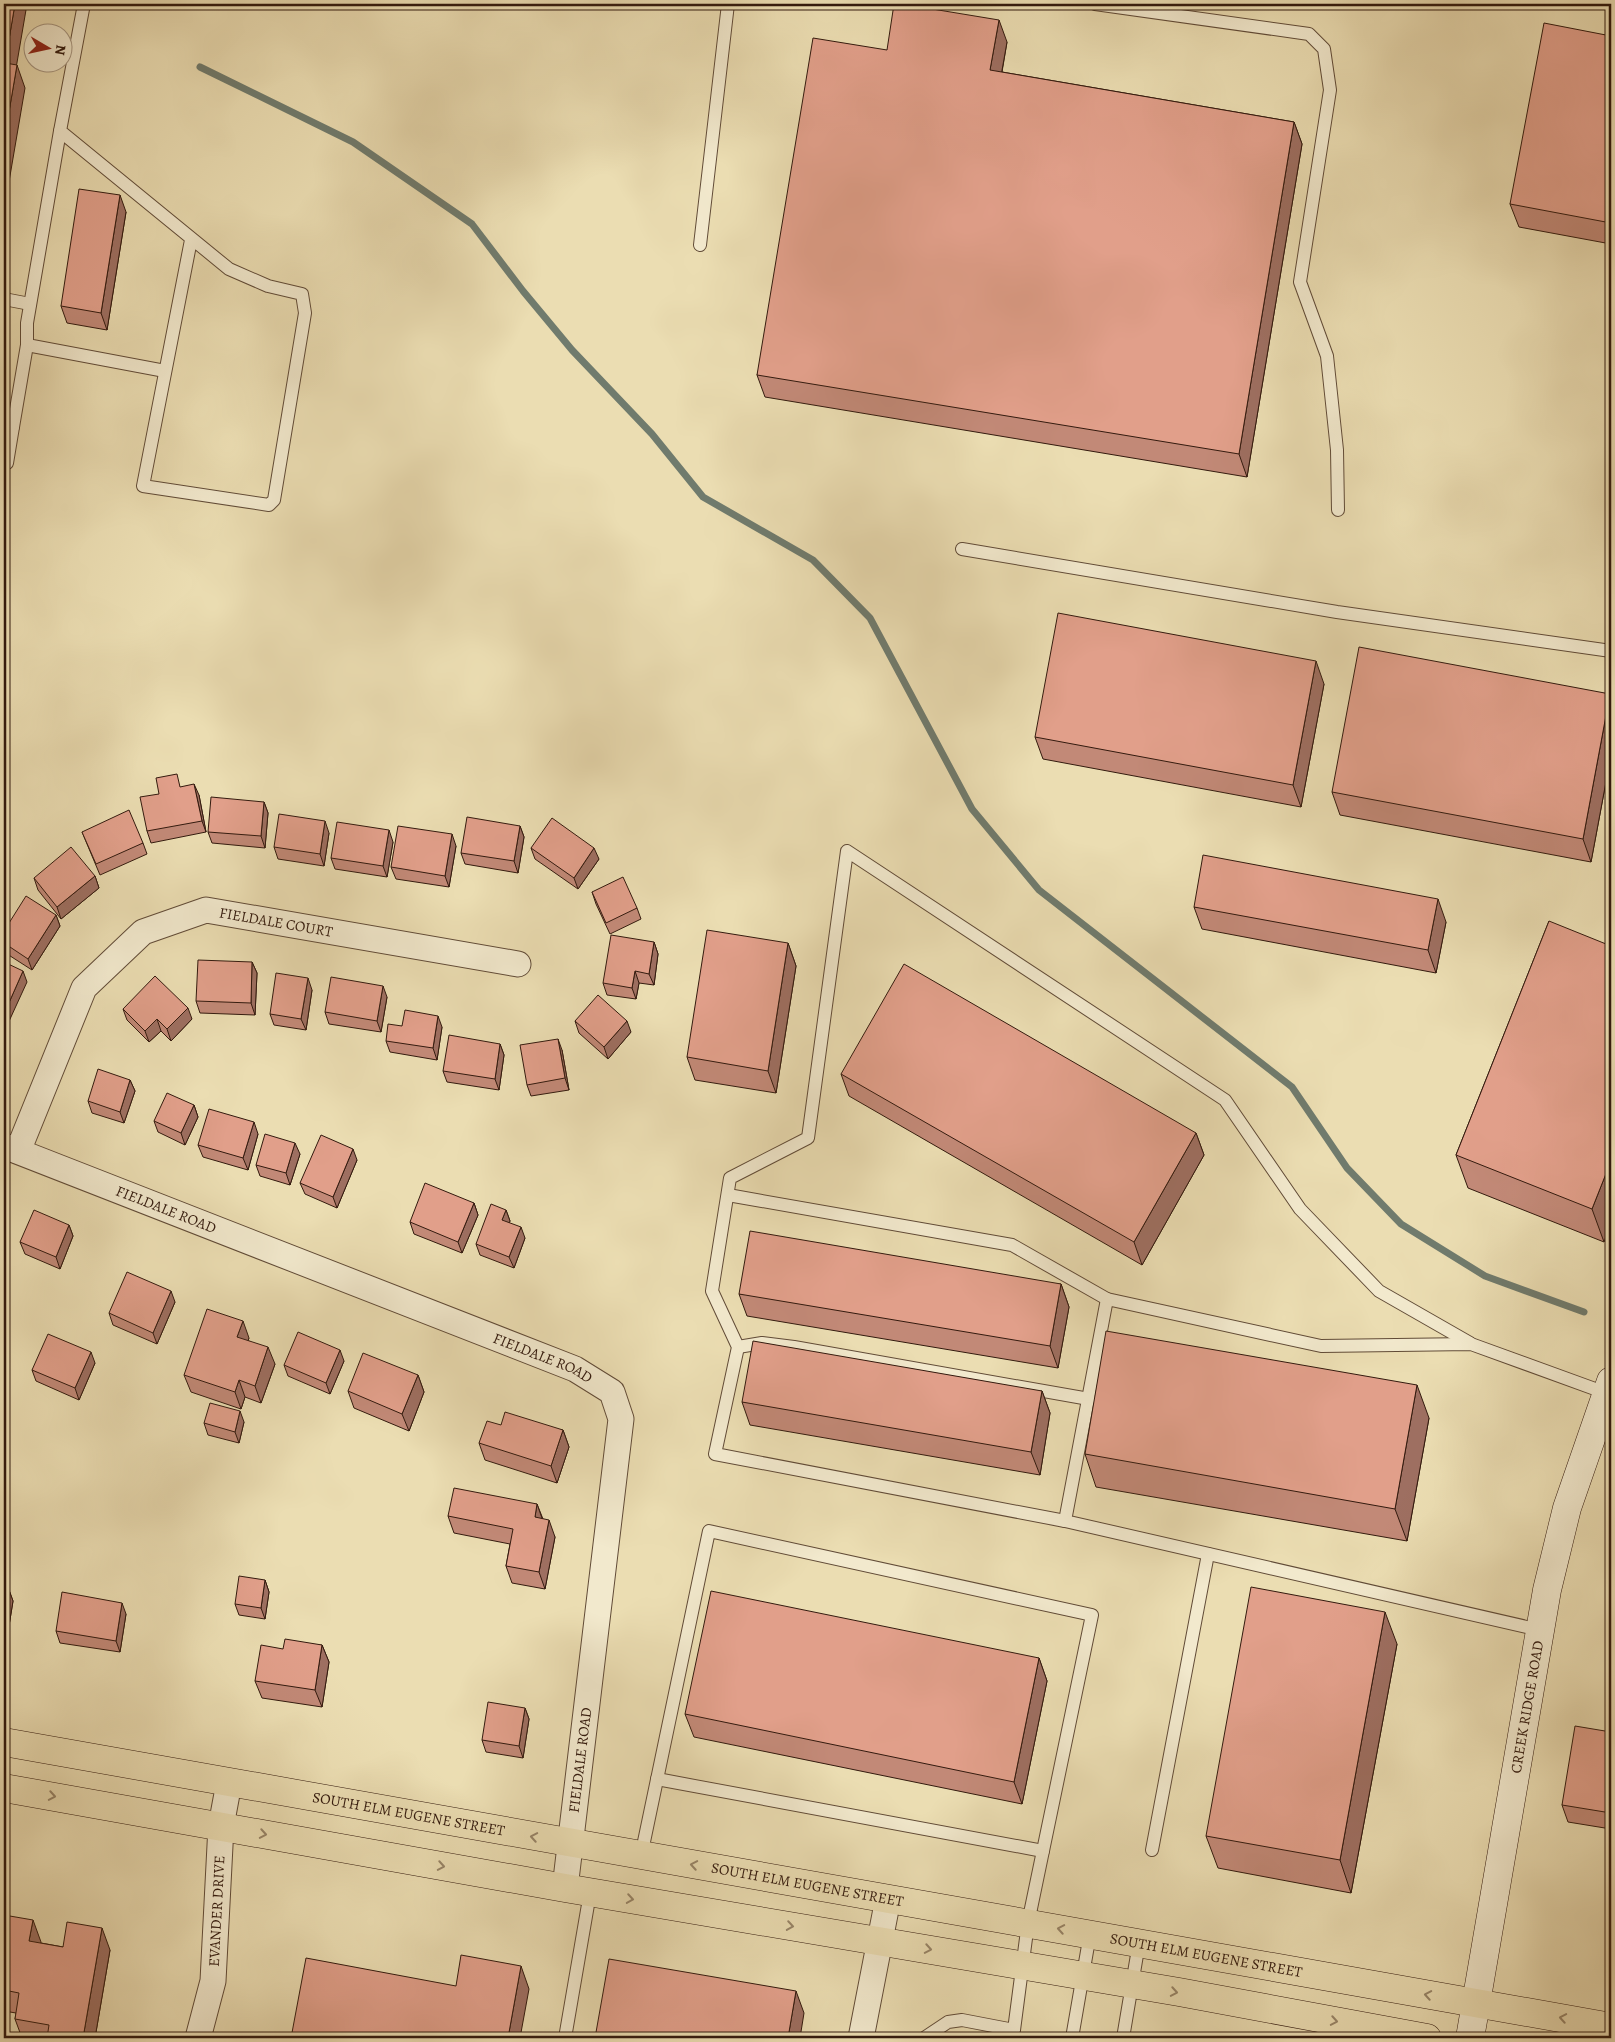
<svg xmlns="http://www.w3.org/2000/svg" width="1615" height="2042" font-family="Alegreya,serif">
<style>
.lines{fill:none;stroke-linecap:round;stroke-linejoin:round}
.stream{stroke:#707b6d;stroke-width:7}
.service-casing{stroke:#614b37;stroke-width:14}
.minor-casing{stroke:#614b37;stroke-width:27}
.secondary-casing{stroke:#331a0e;stroke-width:29}
.primary-casing{stroke:#331a0e;stroke-width:29}
.service{stroke:#f2e9cd;stroke-width:12}
.minor{stroke:#f2e9cd;stroke-width:25}
.secondary{stroke:#f2e9cd;stroke-width:28}
.primary{stroke:#ebddb2;stroke-width:28}
.wall{fill:#c28977;stroke:#331a0e}
.shaded-wall{fill:#9e6f61;stroke:#331a0e}
.building{fill:#e19f8a;stroke:#331a0e}
.oneway{stroke:#988568}
.labels{text-anchor:middle;dominant-baseline:central;stroke-width:5;stroke-linejoin:round;paint-order:stroke}
.street-label{font-size:15px;fill:#331a0e;stroke:#f2e9cd}
</style>
<rect width="100%" height="100%" fill="#ebddb2"/>
<filter id="stains"><feTurbulence type="fractalNoise" baseFrequency=".004" numOctaves="4"/><feColorMatrix values="0 0 0 0 .2 0 0 0 0 .09 0 0 0 0 .02 0 0 0 .5 -.17"/></filter>
<radialGradient id="worn" r=".72"><stop offset=".6" stop-color="#630" stop-opacity="0"/><stop offset="1" stop-color="#630" stop-opacity=".3"/></radialGradient>
<g class="lines">
<polyline class="stream" points="200,67 353,142 472,224 523,291 572,350 652,434 703,497 813,560 870,618 972,809 1039,890 1292,1087 1347,1168 1401,1224 1485,1276 1584,1312"/>
<g class="service-casing">
<g id="service">
<polyline points="84,4 60,131 229,269 268,286 302,294 305,313 274,500 269,505 143,486 191,240"/>
<polyline points="1095,4 1309,34 1324,49 1330,90 1300,282 1327,356 1337,450 1338,510"/>
<polyline points="60,131 27,323 27,345 165,371"/>
<polyline points="700,245 728,4"/>
<polyline points="4,299 30,304"/>
<polyline points="4,425 13,427 27,345"/>
<polyline points="7,463 13,427"/>
<polyline points="962,549 1337,612 1611,651"/>
<polyline points="728,1195 1012,1245 1107,1299"/>
<polyline points="738,1347 762,1343 794,1347 1089,1399"/>
<polyline points="1065,1521 715,1454 738,1347 712,1291 730,1178 808,1138 847,851 1225,1100 1300,1209 1379,1291 1470,1343"/>
<polyline points="1540,1630 1065,1521 1107,1299 1321,1346 1471,1344 1606,1393"/>
<polyline points="657,1779 1043,1851"/>
<polyline points="1152,1850 1208,1554"/>
<polyline points="641,1856 709,1531 1092,1615 1028,1923 1014,2030 962,2020 948,2022 924,2038"/>
<polyline points="565,2038 590,1893"/>
<polyline points="1072,2038 1090,1934"/>
<polyline points="1123,2038 1139,1943"/>
</g>
</g>
<g class="minor-casing">
<g id="minor">
<path id="s1" d="M4 1146 575 1369 612 1392 621 1419 565 1888"/>
<path id="s2" d="M18 1151 84 988 143 932 206 910 518 964"/>
<path id="s3" d="M198 2038 213 1981 221 1826 229 1783"/>
<polyline points="861,2038 888,1899"/>
</g>
</g>
<g class="secondary-casing">
<g id="secondary">
<path id="s4" d="M1470 2038 1547 1590 1567 1508 1611 1381"/>
</g>
</g>
<g class="primary-casing">
<g id="primary">
<path id="s5" d="M4 1742 1611 2027"/>
<polyline points="4,1788 565,1888 1179,1992 1427,2038"/>
</g>
</g>
<use href="#service" class="service"/>
<use href="#minor" class="minor"/>
<use href="#secondary" class="secondary"/>
<use href="#primary" class="primary"/>
</g>
<g class="wall">
<polygon points="1611,36 1611,244 1519,227 1510,204"/>
<polygon points="1007,42 1002,72 1294,122 1302,144 1247,477 765,397 757,375 887,50"/>
<polygon points="126,212 107,330 67,323 61,306"/>
<polygon points="1324,684 1301,807 1043,759 1035,737"/>
<polygon points="1610,694 1611,697 1611,755 1591,862 1340,815 1332,792"/>
<polygon points="159,794 199,795 206,832 151,843 147,831"/>
<polygon points="264,802 268,813 265,848 212,843 208,832"/>
<polygon points="520,826 524,837 518,873 465,864 461,853"/>
<polygon points="82,832 143,843 147,854 100,875"/>
<polygon points="329,833 324,866 278,859 274,847"/>
<polygon points="393,842 387,877 335,869 331,858"/>
<polygon points="456,846 449,887 396,879 391,867"/>
<polygon points="531,848 599,859 578,889 535,859"/>
<polygon points="95,876 99,888 61,919 38,890 34,878"/>
<polygon points="592,892 637,908 641,919 610,934 596,904"/>
<polygon points="1194,907 1446,922 1436,973 1202,929"/>
<polygon points="56,915 60,926 32,970 4,952 4,931"/>
<polygon points="1549,921 1604,1242 1468,1188 1456,1155"/>
<polygon points="654,942 658,954 654,985 639,983 636,999 607,995 603,983"/>
<polygon points="788,943 796,966 776,1093 695,1080 687,1057"/>
<polygon points="252,962 257,973 255,1015 200,1013 196,1001"/>
<polygon points="312,990 306,1030 274,1025 270,1014"/>
<polygon points="387,997 381,1032 329,1024 325,1012"/>
<polygon points="123,1009 192,1019 171,1041 161,1031 149,1042 127,1020"/>
<polygon points="575,1021 631,1032 608,1059 579,1033"/>
<polygon points="402,1026 442,1027 437,1060 390,1052 386,1041"/>
<polygon points="500,1044 504,1055 499,1090 447,1082 443,1071"/>
<polygon points="562,1050 569,1090 531,1096 527,1085"/>
<polygon points="841,1074 1196,1133 1204,1155 1142,1265 849,1096"/>
<polygon points="130,1080 135,1091 124,1123 92,1113 88,1101"/>
<polygon points="194,1105 198,1117 185,1145 158,1132 154,1121"/>
<polygon points="258,1134 248,1170 203,1157 198,1145"/>
<polygon points="300,1154 290,1185 260,1176 256,1165"/>
<polygon points="357,1160 337,1208 305,1194 300,1183"/>
<polygon points="474,1203 478,1215 462,1253 414,1234 410,1222"/>
<polygon points="506,1210 510,1221 509,1223 525,1238 514,1268 480,1255 476,1244"/>
<polygon points="69,1225 73,1236 60,1269 25,1254 20,1242"/>
<polygon points="1061,1284 1069,1307 1058,1368 747,1316 739,1294"/>
<polygon points="175,1302 157,1344 113,1325 109,1313"/>
<polygon points="249,1338 248,1340 275,1364 261,1403 245,1397 241,1409 191,1392 184,1375"/>
<polygon points="344,1361 330,1394 288,1376 284,1365"/>
<polygon points="95,1363 79,1400 36,1381 32,1370"/>
<polygon points="418,1375 424,1392 409,1431 354,1408 348,1391"/>
<polygon points="1042,1391 1050,1413 1040,1475 750,1425 742,1402"/>
<polygon points="1429,1418 1407,1541 1096,1487 1085,1454"/>
<polygon points="244,1422 239,1443 208,1435 204,1423"/>
<polygon points="501,1425 563,1430 569,1447 557,1483 485,1460 479,1443"/>
<polygon points="537,1504 543,1519 555,1537 545,1589 512,1583 506,1566 510,1544 454,1533 448,1516"/>
<polygon points="265,1580 269,1592 265,1619 239,1615 235,1604"/>
<polygon points="4,1589 9,1590 13,1601 8,1632 4,1631"/>
<polygon points="126,1614 120,1652 60,1643 56,1631"/>
<polygon points="1397,1644 1351,1893 1218,1868 1206,1836"/>
<polygon points="322,1645 329,1662 322,1707 262,1698 255,1681 283,1649"/>
<polygon points="1039,1658 1047,1681 1022,1804 694,1737 685,1714"/>
<polygon points="525,1708 529,1719 523,1758 486,1752 482,1740"/>
<polygon points="1611,1732 1611,1829 1568,1822 1562,1805"/>
<polygon points="4,1915 41,1943 63,1947 110,1950 95,2038 22,2038 15,2019 16,2013 4,2011"/>
</g>
<g class="shaded-wall">
<polygon points="15,4 27,4 13,86 5,63"/>
<polygon points="999,20 1007,42 998,93 990,70"/>
<polygon points="17,65 25,88 4,211 4,141"/>
<polygon points="1294,122 1302,144 1247,477 1239,454"/>
<polygon points="120,195 126,212 107,330 101,313"/>
<polygon points="1316,661 1324,684 1301,807 1293,785"/>
<polygon points="1610,694 1611,697 1611,755 1591,862 1583,839"/>
<polygon points="194,784 199,795 206,832 202,821"/>
<polygon points="264,802 268,813 265,848 261,836"/>
<polygon points="325,821 329,833 324,866 320,854"/>
<polygon points="520,826 524,837 518,873 514,861"/>
<polygon points="389,830 393,842 387,877 383,866"/>
<polygon points="452,834 456,846 449,887 445,876"/>
<polygon points="594,848 599,859 578,889 574,878"/>
<polygon points="95,876 99,888 61,919 57,907"/>
<polygon points="1438,899 1446,922 1436,973 1428,950"/>
<polygon points="56,915 60,926 32,970 28,959"/>
<polygon points="654,942 658,954 654,985 649,974"/>
<polygon points="788,943 796,966 776,1093 768,1071"/>
<polygon points="252,962 257,973 255,1015 251,1003"/>
<polygon points="23,971 27,982 5,1030 4,1026 4,1014"/>
<polygon points="635,971 639,983 636,999 632,988"/>
<polygon points="308,978 312,990 306,1030 301,1019"/>
<polygon points="383,986 387,997 381,1032 377,1021"/>
<polygon points="188,1008 192,1019 171,1041 167,1029"/>
<polygon points="438,1016 442,1027 437,1060 433,1048"/>
<polygon points="157,1019 161,1031 149,1042 145,1031"/>
<polygon points="627,1021 631,1032 608,1059 604,1047"/>
<polygon points="558,1039 562,1050 569,1090 565,1078"/>
<polygon points="500,1044 504,1055 499,1090 495,1079"/>
<polygon points="130,1080 135,1091 124,1123 120,1112"/>
<polygon points="194,1105 198,1117 185,1145 181,1133"/>
<polygon points="254,1122 258,1134 248,1170 243,1158"/>
<polygon points="1196,1133 1204,1155 1142,1265 1134,1242"/>
<polygon points="295,1143 300,1154 290,1185 286,1173"/>
<polygon points="353,1149 357,1160 337,1208 333,1197"/>
<polygon points="1611,1161 1611,1223 1604,1242 1592,1209"/>
<polygon points="474,1203 478,1215 462,1253 458,1242"/>
<polygon points="506,1210 510,1221 506,1231 502,1220"/>
<polygon points="69,1225 73,1236 60,1269 56,1257"/>
<polygon points="521,1227 525,1238 514,1268 509,1257"/>
<polygon points="1061,1284 1069,1307 1058,1368 1050,1346"/>
<polygon points="171,1291 175,1302 157,1344 153,1333"/>
<polygon points="243,1321 249,1338 243,1354 237,1337"/>
<polygon points="268,1347 275,1364 261,1403 255,1386"/>
<polygon points="340,1350 344,1361 330,1394 326,1383"/>
<polygon points="91,1352 95,1363 79,1400 75,1388"/>
<polygon points="418,1375 424,1392 409,1431 402,1414"/>
<polygon points="239,1380 245,1397 241,1409 235,1392"/>
<polygon points="1417,1385 1429,1418 1407,1541 1395,1509"/>
<polygon points="1042,1391 1050,1413 1040,1475 1031,1452"/>
<polygon points="240,1411 244,1422 239,1443 235,1432"/>
<polygon points="563,1430 569,1447 557,1483 551,1466"/>
<polygon points="537,1504 543,1521 535,1517"/>
<polygon points="549,1520 555,1537 545,1589 539,1572"/>
<polygon points="265,1580 269,1592 265,1619 261,1608"/>
<polygon points="9,1590 13,1601 8,1632 4,1621"/>
<polygon points="122,1603 126,1614 120,1652 116,1641"/>
<polygon points="1385,1612 1397,1644 1351,1893 1340,1860"/>
<polygon points="322,1645 329,1662 322,1707 315,1690"/>
<polygon points="1039,1658 1047,1681 1022,1804 1014,1782"/>
<polygon points="525,1708 529,1719 523,1758 519,1746"/>
<polygon points="33,1920 41,1942 37,1963 29,1941"/>
<polygon points="102,1928 110,1950 95,2038 83,2038"/>
<polygon points="521,1966 529,1989 520,2038 508,2038"/>
<polygon points="796,1991 804,2013 800,2038 788,2038"/>
</g>
<g class="building">
<polygon points="4,4 15,4 5,63 17,65 4,141"/>
<polygon points="894,4 902,4 999,20 990,70 1294,122 1239,454 757,375 813,38 887,50"/>
<polygon points="1544,23 1611,36 1611,223 1510,204"/>
<polygon points="79,189 120,195 101,313 61,306"/>
<polygon points="1058,613 1316,661 1293,785 1035,737"/>
<polygon points="1359,647 1610,694 1583,839 1332,792"/>
<polygon points="177,774 180,787 194,784 202,821 147,831 140,797 159,794 156,778"/>
<polygon points="211,797 264,802 261,836 208,832"/>
<polygon points="129,810 143,843 96,864 82,832"/>
<polygon points="279,814 325,821 320,854 274,847"/>
<polygon points="467,817 520,826 514,861 461,853"/>
<polygon points="552,818 594,848 574,878 531,848"/>
<polygon points="337,822 389,830 383,866 331,858"/>
<polygon points="398,826 452,834 445,876 391,867"/>
<polygon points="71,847 95,876 57,907 34,878"/>
<polygon points="1203,855 1438,899 1428,950 1194,907"/>
<polygon points="623,877 637,908 606,923 592,892"/>
<polygon points="26,896 56,915 28,959 4,943 4,931"/>
<polygon points="1549,921 1611,946 1611,1161 1592,1209 1456,1155"/>
<polygon points="707,930 788,943 768,1071 687,1057"/>
<polygon points="611,935 654,942 649,974 635,971 632,988 603,983"/>
<polygon points="198,960 252,962 251,1003 196,1001"/>
<polygon points="4,962 23,971 4,1014"/>
<polygon points="904,964 1196,1133 1134,1242 841,1074"/>
<polygon points="276,973 308,978 301,1019 270,1014"/>
<polygon points="155,976 188,1008 167,1029 157,1019 145,1031 123,1009"/>
<polygon points="331,977 383,986 377,1021 325,1012"/>
<polygon points="598,995 627,1021 604,1047 575,1021"/>
<polygon points="405,1010 438,1016 433,1048 386,1041 388,1024 402,1026"/>
<polygon points="449,1035 500,1044 495,1079 443,1071"/>
<polygon points="558,1039 565,1078 527,1085 520,1045"/>
<polygon points="98,1069 130,1080 120,1112 88,1101"/>
<polygon points="167,1093 194,1105 181,1133 154,1121"/>
<polygon points="209,1109 254,1122 243,1158 198,1145"/>
<polygon points="265,1134 295,1143 286,1173 256,1165"/>
<polygon points="321,1135 353,1149 333,1197 300,1183"/>
<polygon points="425,1183 474,1203 458,1242 410,1222"/>
<polygon points="491,1204 506,1210 502,1220 521,1227 509,1257 476,1244"/>
<polygon points="34,1210 69,1225 56,1257 20,1242"/>
<polygon points="750,1231 1061,1284 1050,1346 739,1294"/>
<polygon points="127,1272 171,1291 153,1333 109,1313"/>
<polygon points="207,1309 243,1321 237,1337 268,1347 255,1386 239,1380 235,1392 184,1375"/>
<polygon points="1106,1331 1417,1385 1395,1509 1085,1454"/>
<polygon points="298,1332 340,1350 326,1383 284,1365"/>
<polygon points="48,1334 91,1352 75,1388 32,1370"/>
<polygon points="753,1341 1042,1391 1031,1452 742,1402"/>
<polygon points="363,1353 418,1375 402,1414 348,1391"/>
<polygon points="210,1403 240,1411 235,1432 204,1423"/>
<polygon points="505,1412 563,1430 551,1466 479,1443 487,1421 501,1425"/>
<polygon points="454,1488 537,1504 535,1517 549,1520 539,1572 506,1566 513,1529 448,1516"/>
<polygon points="239,1576 265,1580 261,1608 235,1604"/>
<polygon points="1251,1587 1385,1612 1340,1860 1206,1836"/>
<polygon points="4,1589 9,1590 4,1621"/>
<polygon points="711,1591 1039,1658 1014,1782 685,1714"/>
<polygon points="62,1592 122,1603 116,1641 56,1631"/>
<polygon points="285,1639 322,1645 315,1690 255,1681 261,1645 283,1649"/>
<polygon points="488,1702 525,1708 519,1746 482,1740"/>
<polygon points="1575,1726 1611,1732 1611,1813 1562,1805"/>
<polygon points="4,1915 33,1920 29,1941 63,1947 67,1922 102,1928 83,2038 47,2038 49,2025 15,2019 19,1993 4,1990"/>
<polygon points="461,1955 521,1966 508,2038 291,2038 306,1958 456,1986"/>
<polygon points="609,1959 796,1991 788,2038 595,2038"/>
</g>
<defs><path id="oneway-chevron" d="M-2-3.5L2.5 0L-2 3.5" fill="none" stroke-width="1.6" stroke-linecap="round" stroke-linejoin="round" transform="scale(1.25)"/></defs>
<g class="oneway">
<use href="#oneway-chevron" transform="translate(52 1796) rotate(10)"/>
<use href="#oneway-chevron" transform="translate(263 1834) rotate(10)"/>
<use href="#oneway-chevron" transform="translate(534 1837) rotate(-170)"/>
<use href="#oneway-chevron" transform="translate(694 1865) rotate(-170)"/>
<use href="#oneway-chevron" transform="translate(441 1866) rotate(10)"/>
<use href="#oneway-chevron" transform="translate(630 1899) rotate(9)"/>
<use href="#oneway-chevron" transform="translate(790 1926) rotate(9)"/>
<use href="#oneway-chevron" transform="translate(1061 1929) rotate(-170)"/>
<use href="#oneway-chevron" transform="translate(928 1949) rotate(10)"/>
<use href="#oneway-chevron" transform="translate(1174 1992) rotate(10)"/>
<use href="#oneway-chevron" transform="translate(1428 1995) rotate(-170)"/>
<use href="#oneway-chevron" transform="translate(1563 2018) rotate(-170)"/>
<use href="#oneway-chevron" transform="translate(1334 2021) rotate(10)"/>
</g>
<g class="labels">
<g class="street-label">
<text stroke="none"><textPath href="#s2" startOffset="395">FIELDALE COURT</textPath></text>
<text stroke="none"><textPath href="#s1" startOffset="174">FIELDALE ROAD</textPath></text>
<text stroke="none"><textPath href="#s1" startOffset="579">FIELDALE ROAD</textPath></text>
<text stroke="none"><textPath href="#s4" startOffset="336">CREEK RIDGE ROAD</textPath></text>
<text transform="translate(580 1760) rotate(-83)">FIELDALE ROAD</text>
<text stroke="none"><textPath href="#s5" startOffset="411">SOUTH ELM EUGENE STREET</textPath></text>
<text stroke="none"><textPath href="#s5" startOffset="816">SOUTH ELM EUGENE STREET</textPath></text>
<text stroke="none"><textPath href="#s3" startOffset="129">EVANDER DRIVE</textPath></text>
<text stroke="none"><textPath href="#s5" startOffset="1221">SOUTH ELM EUGENE STREET</textPath></text>
</g>
</g>
<rect width="1615" height="2042" fill="none" stroke="#ebddb2" stroke-width="20"/>
<rect x="5" y="5" width="1605" height="2032" fill="none" stroke="#331a0e" stroke-width="2.5"/>
<rect x="10" y="10" width="1595" height="2022" fill="none" stroke="#331a0e"/>
<g transform="translate(48 48) rotate(99)"><circle r="24" fill="#f2e9cd" stroke="#a69681"/>
<path d="M0-4L9 19L0 12L-9 19Z" fill="#8f2418"/>
<text y="-8" font-size="14" font-weight="bold" text-anchor="middle" fill="#331a0e">N</text>
</g>
<rect width="100%" height="100%" filter="url(#stains)"/>
<rect width="100%" height="100%" fill="url(#worn)"/>
</svg>
